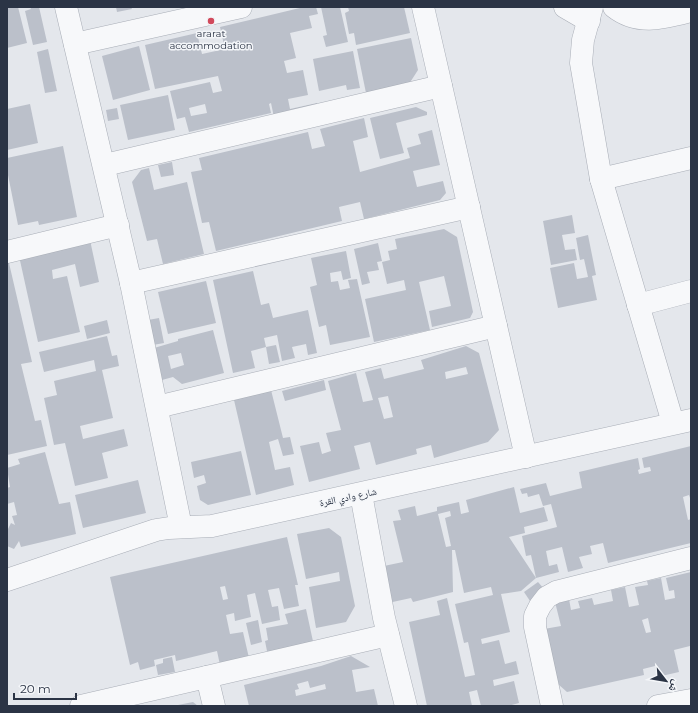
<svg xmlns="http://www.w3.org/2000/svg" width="698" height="713" font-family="Montserrat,'Noto Naskh Arabic',sans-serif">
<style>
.building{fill:#bbc0ca;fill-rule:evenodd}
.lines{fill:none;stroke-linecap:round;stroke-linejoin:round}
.minor-casing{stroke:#a9aeb7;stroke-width:23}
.minor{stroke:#f7f8fa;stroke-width:22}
.poi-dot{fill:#d1495b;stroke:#f4f6f9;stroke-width:1.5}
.labels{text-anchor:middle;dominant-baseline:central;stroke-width:3;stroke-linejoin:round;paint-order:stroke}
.poi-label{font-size:10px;fill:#2b3445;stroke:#f4f6f9}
.street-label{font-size:10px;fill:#2b3445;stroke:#f4f6f9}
</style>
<rect width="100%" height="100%" fill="#e4e7ec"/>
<g class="building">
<polygon points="7,7 18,7 27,43 7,48"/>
<polygon points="30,7 39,7 47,42 33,45 25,11 31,9"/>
<polygon points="116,7 131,7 132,9 117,12"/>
<path d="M304 7H316L318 14 309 16 312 28 290 33 296 58 284 61 287 73 303 70 308 95 288 99 290 109 317 103 319 113 275 122 271 103 269 104 271 113 189 132 185 117 177 119 170 91 210 82 213 93 222 91 218 76 155 89 145 45 197 33 202 54 225 49 220 27ZM205 104 207 113 191 116 189 108Z"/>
<polygon points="321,7 340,7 348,42 326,47 323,36 327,35"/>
<polygon points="348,7 404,7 410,33 356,45 354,33 349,34 345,13 349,11"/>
<polygon points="411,38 418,70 409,84 366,93 357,49"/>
<polygon points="139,46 150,90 113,100 102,56"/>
<polygon points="48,49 57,91 45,93 37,52"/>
<polygon points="353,51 360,88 347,90 346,85 319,91 313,59"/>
<polygon points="168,95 175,130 128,140 120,105"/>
<polygon points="30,104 38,143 7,150 7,109"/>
<polygon points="416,107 427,112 427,115 396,123 404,153 380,159 370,118"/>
<polygon points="117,108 119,119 108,121 106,110"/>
<polygon points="364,118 368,137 353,141 360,172 410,158 407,148 421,144 418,134 432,130 440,165 413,171 417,187 443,181 446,193 440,200 364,219 360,202 339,207 342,221 216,251 209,222 202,223 191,172 202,170 199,158 308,132 312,149 325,146 320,129"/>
<polygon points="63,146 77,217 39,225 38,221 18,225 7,170 7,158"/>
<polygon points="172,162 174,175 161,177 158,165"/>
<polygon points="149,168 154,190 187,182 204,254 163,264 157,239 147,241 132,182 141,170"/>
<polygon points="572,215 575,233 562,235 565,250 575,249 577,260 551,265 543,221"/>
<polygon points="444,229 457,237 473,312 470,318 432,327 429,311 451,306 444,276 419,282 430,330 374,342 365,299 406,290 404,280 387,284 382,262 390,260 388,251 397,249 395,239"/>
<polygon points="588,235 596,275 592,276 597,300 558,308 550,268 574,263 577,279 588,277 584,259 580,260 576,238"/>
<polygon points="90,240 99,282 80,287 75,264 52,270 53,279 67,276 80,332 38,342 19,256"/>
<polygon points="378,243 382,261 377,262 379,270 367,272 370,283 362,285 354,249"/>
<polygon points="346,251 351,278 343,280 341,271 330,273 331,282 338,281 340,290 350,288 348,280 357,279 370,337 330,345 326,325 319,327 310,287 317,285 311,258"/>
<polygon points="7,263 9,263 32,362 21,364 35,421 41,420 47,446 7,455"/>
<polygon points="253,271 261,305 269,303 273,318 308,310 317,353 308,355 306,344 292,347 295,358 282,361 277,335 264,338 266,347 251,351 255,368 233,373 213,280"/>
<polygon points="206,281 216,323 168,334 158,292"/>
<polygon points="159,318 164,343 153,345 148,320"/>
<polygon points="107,320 110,333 87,339 84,326"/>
<path d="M213 330 224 373 182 384 173 377 162 380 154 348 178 341V339ZM181 353 184 365 171 369 168 356Z"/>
<polygon points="107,336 112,356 117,355 119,366 102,370 113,418 80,426 83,439 124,429 128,446 102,453 108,478 75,486 65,443 54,445 44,398 57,395 54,381 96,371 94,360 44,372 39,352"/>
<polygon points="276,345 280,362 269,364 266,347"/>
<path d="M466 346 479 353 499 430 488 442 434 458 431 445 416 449 417 454 376 465 370 442 354 446 360 469 309 482 300 446 319 442 322 454 331 451 326 433 341 430 328 381 356 373 363 402 373 400 365 372 381 368 384 379 424 369 421 360ZM466 367 468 374 446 379 445 372ZM388 396 393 417 384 419 378 398Z"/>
<polygon points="324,380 326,390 285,401 282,391"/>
<polygon points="271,390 283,438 290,437 294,454 283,456 278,439 269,442 275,470 290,467 294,485 256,495 234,400"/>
<polygon points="691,446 691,501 689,495 683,497 688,520 691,519 691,543 608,563 603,543 590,546 592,554 579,557 583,568 568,572 562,547 546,551 549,566 557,564 559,572 536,578 531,555 526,556 522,536 557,527 551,504 543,506 539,494 528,497 527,493 522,494 520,489 546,483 550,496 582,488 579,472 638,458 640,469 638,470 639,474 651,471 650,467 644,468 642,458"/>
<polygon points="241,451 251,495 208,505 200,500 197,486 206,483 204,475 194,478 191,462"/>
<polygon points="45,452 59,504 70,502 76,534 21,547 19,541 14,549 7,546 7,531 11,523 15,525 12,516 17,515 14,502 7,504 7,488 10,487 7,468 20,464 18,459"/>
<polygon points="138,480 146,513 83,528 75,495"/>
<path d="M514 487 520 513 544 507 548 521 524 527 525 533 509 537 536 578 521 591 501 594 510 632 481 639 482 644 499 640 505 664 516 661 519 674 493 680 494 686 514 681 519 703 508 706H481L477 690 469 692 472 706H427L409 622 440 615 437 601 447 598 465 677 475 675 468 642 464 643 455 604 493 595 491 587 464 593 455 550H452L453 592 413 602 411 598 388 603 379 567 403 562 393 521 401 520 398 510 415 506 417 516 437 511V507L459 502 461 514 469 512 466 500ZM450 511 451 516 445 518 451 546 446 547 438 514Z"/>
<polygon points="329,528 341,537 355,606 346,622 316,628 309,587 340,581 339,572 306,579 297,534"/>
<path d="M287 537 298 585H295L299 606 284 609 279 588 268 590 272 607 278 606 280 620 262 624 255 593 247 595 251 617 235 621 234 613 226 615 230 634 243 632 249 658 220 665 217 651 176 661 175 655 154 660 155 666 140 670 138 662 130 665 110 577ZM225 586 228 599 223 600 220 587Z"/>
<path d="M691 572V649L690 646 674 650 679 672 657 677 655 666 643 669 644 675 567 692 558 684 544 629 561 626 555 602 569 599 571 610 580 608 578 601 592 598 594 605 613 601 611 590 625 587 629 607 639 605 635 587 648 585 647 581 661 578 665 600 675 598 674 590 669 591 666 578ZM648 618 651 632 646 633 642 620Z"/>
<polygon points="538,582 545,590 530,601 524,592"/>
<polygon points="306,609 314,646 268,656 265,641 268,640 266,628 288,624 285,614"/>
<polygon points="258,620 262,642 251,645 246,623"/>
<path d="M351 656 370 667 352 670 356 692 374 689 378 706H249L244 685 321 666ZM308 681 310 688 325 684 326 689 296 696 295 690 299 689 297 684Z"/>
<polygon points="172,657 175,672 158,675 156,665 163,663 163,659"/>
<polygon points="193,702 198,706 178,706 178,705"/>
</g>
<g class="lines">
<g class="minor-casing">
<g id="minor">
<polyline points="66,7 131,283 181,527"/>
<polyline points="423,7 526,457"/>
<polyline points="565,7 589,21"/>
<polyline points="592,7 583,40 581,63 601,179 673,423"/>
<path d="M614 7C638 26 664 18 691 11"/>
<polyline points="75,44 241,7"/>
<polyline points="105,165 441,86"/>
<polyline points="601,179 691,158"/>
<polyline points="7,252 118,225"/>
<polyline points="131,283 469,207"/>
<polyline points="638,305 691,291"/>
<polyline points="157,407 496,326"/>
<polyline points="361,494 384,618 406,706"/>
<polyline points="7,580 156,530 169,528 212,526 691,420"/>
<polyline points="207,677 214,706"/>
<polyline points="81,706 388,635"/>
<polyline points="552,706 535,627 535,616 540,606 547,597 556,592 691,558"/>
<polyline points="658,706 691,700"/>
</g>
</g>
<use href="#minor" class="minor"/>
</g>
<circle class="poi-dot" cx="211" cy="21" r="4"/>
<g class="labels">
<g class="poi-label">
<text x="211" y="33">ararat<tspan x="211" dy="12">accommodation</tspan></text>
</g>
<g class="street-label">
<text transform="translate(348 497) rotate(-12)">شارع وادي القرة</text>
</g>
</g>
<rect width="698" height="713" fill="none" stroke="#2b3445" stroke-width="16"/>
<g transform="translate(666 681) rotate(121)" stroke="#f4f6f9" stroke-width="3" paint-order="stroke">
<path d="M0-3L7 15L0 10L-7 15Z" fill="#2b3445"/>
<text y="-6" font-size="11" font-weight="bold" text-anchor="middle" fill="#2b3445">ش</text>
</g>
<path d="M14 693v6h62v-6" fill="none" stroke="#2b3445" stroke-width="2"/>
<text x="20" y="693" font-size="12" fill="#2b3445" stroke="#f4f6f9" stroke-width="3" paint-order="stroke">20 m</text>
</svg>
